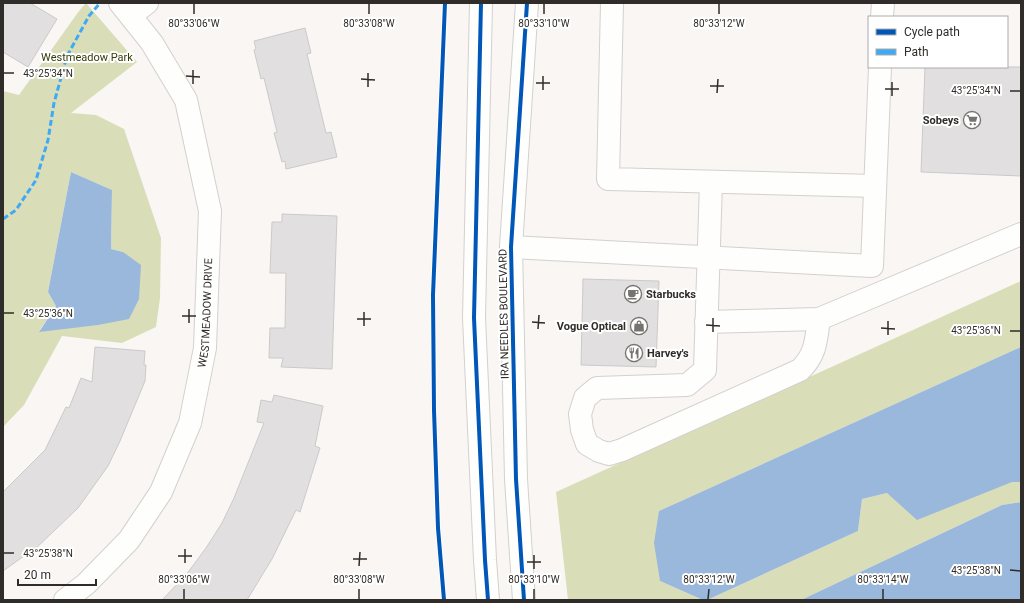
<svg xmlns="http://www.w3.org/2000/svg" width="1024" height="603" font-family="Roboto,sans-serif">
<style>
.green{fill:#d9deb9;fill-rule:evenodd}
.water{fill:#99b8db}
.building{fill:#e2dfe0;stroke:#ccc9ca}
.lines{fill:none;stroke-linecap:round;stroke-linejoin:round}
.minor-casing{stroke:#d3d0ce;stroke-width:24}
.major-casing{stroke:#d3d0ce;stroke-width:24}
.minor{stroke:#fefefd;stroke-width:22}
.major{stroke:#fefefd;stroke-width:22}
.quiet{stroke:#3fa9f5;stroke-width:3;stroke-dasharray:6 3;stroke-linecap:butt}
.cycleway-casing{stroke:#fff;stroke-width:6}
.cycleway{stroke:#0057b8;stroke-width:4}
.ticks{fill:none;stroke:#302c29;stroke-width:1.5}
.labels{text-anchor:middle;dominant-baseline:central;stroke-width:4;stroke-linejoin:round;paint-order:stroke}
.park-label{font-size:11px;fill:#353c07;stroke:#fff}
.poi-label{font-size:11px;font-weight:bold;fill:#302c29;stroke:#fff;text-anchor:end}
.street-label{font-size:11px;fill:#302c29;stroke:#fff}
.ticks-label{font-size:10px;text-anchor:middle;fill:#302c29;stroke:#fff;stroke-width:4;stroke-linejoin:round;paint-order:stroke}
</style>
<rect width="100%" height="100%" fill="#faf6f4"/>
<g class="green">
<path d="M86 3 137 62 71 113 96 115 124 129 161 238 160 298 156 327 122 343 62 336 24 405 3 427V91L19 95 79 11ZM71 172 112 190 111 249 123 252 39 331 56 306 48 292Z"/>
<polygon points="1021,281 1021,347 659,511 660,581 703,600 568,600 556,492"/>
<polygon points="1012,482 1021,482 1021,502 1002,505 801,600 707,600 858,531 862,499 887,493"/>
</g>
<g class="water">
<polygon points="71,172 112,190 111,249 123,252 141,265 139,299 129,319 98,325 39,332 56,306 48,292"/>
<polygon points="1021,347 1021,482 1012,482 917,520 887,493 862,499 858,531 707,600 703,600 660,581 654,543 659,511"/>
<polygon points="1021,502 1021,600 801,600 1002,505"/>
</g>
<g class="building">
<polygon points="3,3 30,3 57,19 28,67 3,52"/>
<polygon points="305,28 311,53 307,54 326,133 331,132 337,157 286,169 285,161 282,162 274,133 277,132 264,78 261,79 254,50 256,49 254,41"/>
<polygon points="925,67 1021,67 1021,176 921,172"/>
<polygon points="282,214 337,216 332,369 281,367 283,358 269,358 270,328 285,328 286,273 270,273 272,222 282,222"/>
<polygon points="583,279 659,281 656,367 581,365"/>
<polygon points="95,347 145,351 144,365 146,365 145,381 120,441 108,466 78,508 32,552 31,551 3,571 3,492 45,450 66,407 69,408 81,378 92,382"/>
<polygon points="274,395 323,406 315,446 320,448 300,512 296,510 272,559 247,600 162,600 186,575 206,548 222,523 234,498 264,423 257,422 261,400 272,402"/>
</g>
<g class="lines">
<g class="minor-casing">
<g id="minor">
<polyline points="612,3 608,179 875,186"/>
<polyline points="131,15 147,3"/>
<polyline points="882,17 883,3"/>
<path d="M711 182 705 370 687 385 597 388 585 398 580 414 582 430 587 444 599 451 609 454 622 450 800 370C816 355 816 340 819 319"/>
<polyline points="511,247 872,266 880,67"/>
<polyline points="706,322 819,319 1021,234"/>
<path id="s1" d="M65 600 86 584 129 540 161 492 190 423 205 348 210 211 186 100 152 43 120 3"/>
</g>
</g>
<g class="major-casing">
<g id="major">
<polyline points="481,3 474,318 485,560 488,600"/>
<polyline points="524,600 516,479 511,247 527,3"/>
</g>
</g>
<use href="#minor" class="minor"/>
<use href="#major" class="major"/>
<polyline class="quiet" points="3,219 16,210 36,180 48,140 54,103 67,56 89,16 100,3"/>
<g class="cycleway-casing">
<g id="cycleway">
<polyline points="481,3 474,318 485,560 488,600"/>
<polyline points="444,600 438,528 434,410 433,295 445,3"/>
<polyline points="524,600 516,479 511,247 527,3"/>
</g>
</g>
<use href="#cycleway" class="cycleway"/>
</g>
<path class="ticks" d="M194 14V4M369 14V4M544 14V4M719 14V4M4 73H14M186 76 200 77M361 79 375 80M536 83H550M193 84V70M710 86H724M368 87V73M885 89H899M543 90V76M1010 91H1020M717 93 718 79M892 96V82M4 313H14M182 316H196M357 319H371M532 322 545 323M189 323V309M706 325 720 326M364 326V312M881 328 895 329M538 329 539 315M1010 331H1020M713 332V318M888 335V321M4 553H14M178 556H192M353 559H367M527 562H541M185 563V549M359 566 360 552M534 569V555M1010 570 1020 571M184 599V589M359 599V589M534 599V589M708 599 709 589M883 599V589"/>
<defs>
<g id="supermarket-ring" transform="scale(0.9)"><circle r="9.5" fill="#fff" stroke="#777370" stroke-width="1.5"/><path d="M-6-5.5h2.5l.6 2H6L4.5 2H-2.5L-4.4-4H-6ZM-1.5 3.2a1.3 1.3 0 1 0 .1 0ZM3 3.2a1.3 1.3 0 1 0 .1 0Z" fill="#777370"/></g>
<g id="cafe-ring" transform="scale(0.9)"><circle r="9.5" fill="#fff" stroke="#777370" stroke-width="1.5"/><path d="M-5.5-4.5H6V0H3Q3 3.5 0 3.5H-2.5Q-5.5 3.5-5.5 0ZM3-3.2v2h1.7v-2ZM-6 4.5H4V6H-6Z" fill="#777370"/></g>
<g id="shop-ring" transform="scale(0.9)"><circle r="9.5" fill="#fff" stroke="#777370" stroke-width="1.5"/><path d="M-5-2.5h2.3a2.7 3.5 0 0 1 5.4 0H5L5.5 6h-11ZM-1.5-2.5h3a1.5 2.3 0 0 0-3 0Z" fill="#777370"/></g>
<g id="restaurant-ring" transform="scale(0.9)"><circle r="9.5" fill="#fff" stroke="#777370" stroke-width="1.5"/><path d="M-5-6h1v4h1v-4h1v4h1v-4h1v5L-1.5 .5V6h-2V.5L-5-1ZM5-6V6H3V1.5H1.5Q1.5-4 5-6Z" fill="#777370"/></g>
</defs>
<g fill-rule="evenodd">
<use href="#supermarket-ring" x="972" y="120"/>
<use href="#cafe-ring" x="633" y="294"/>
<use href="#shop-ring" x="639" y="326"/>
<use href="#restaurant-ring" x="634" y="353"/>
</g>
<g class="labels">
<g class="park-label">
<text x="87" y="57">Westmeadow Park</text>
</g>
<g class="poi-label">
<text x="959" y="120">Sobeys</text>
<text x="646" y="294" text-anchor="start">Starbucks</text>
<text x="626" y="326">Vogue Optical</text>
<text x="647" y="353" text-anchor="start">Harvey's</text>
</g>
<g class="street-label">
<text stroke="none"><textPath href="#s1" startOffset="332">WESTMEADOW DRIVE</textPath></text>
<text transform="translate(504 314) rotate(-91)">IRA NEEDLES BOULEVARD</text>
</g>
</g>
<g class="ticks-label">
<text x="194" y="27">80°33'06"W</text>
<text x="369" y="27">80°33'08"W</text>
<text x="544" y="27">80°33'10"W</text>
<text x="719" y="27">80°33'12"W</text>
<text x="48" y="77">43°25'34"N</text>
<text x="976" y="94">43°25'34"N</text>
<text x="48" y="317">43°25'36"N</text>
<text x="976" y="334">43°25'36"N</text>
<text x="48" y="557">43°25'38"N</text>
<text x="976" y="574">43°25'38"N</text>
<text x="184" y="583">80°33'06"W</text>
<text x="359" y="583">80°33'08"W</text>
<text x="534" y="583">80°33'10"W</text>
<text x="709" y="583">80°33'12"W</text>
<text x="883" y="583">80°33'14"W</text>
</g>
<rect width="1024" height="603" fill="none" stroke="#302c29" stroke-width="8"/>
<rect x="868" y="16" width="140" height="52" fill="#ffffff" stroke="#acaba9"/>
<rect x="876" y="29" width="20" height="6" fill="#0057b8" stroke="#acaba9"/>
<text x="904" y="36" font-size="12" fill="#302c29">Cycle path</text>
<rect x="876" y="49" width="20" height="6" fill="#3fa9f5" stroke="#acaba9"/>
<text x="904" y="56" font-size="12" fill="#302c29">Path</text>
<path d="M18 579v6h78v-6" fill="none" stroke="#302c29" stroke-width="2"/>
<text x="24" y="579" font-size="12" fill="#302c29" stroke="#ffffff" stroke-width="3" paint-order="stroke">20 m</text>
</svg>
